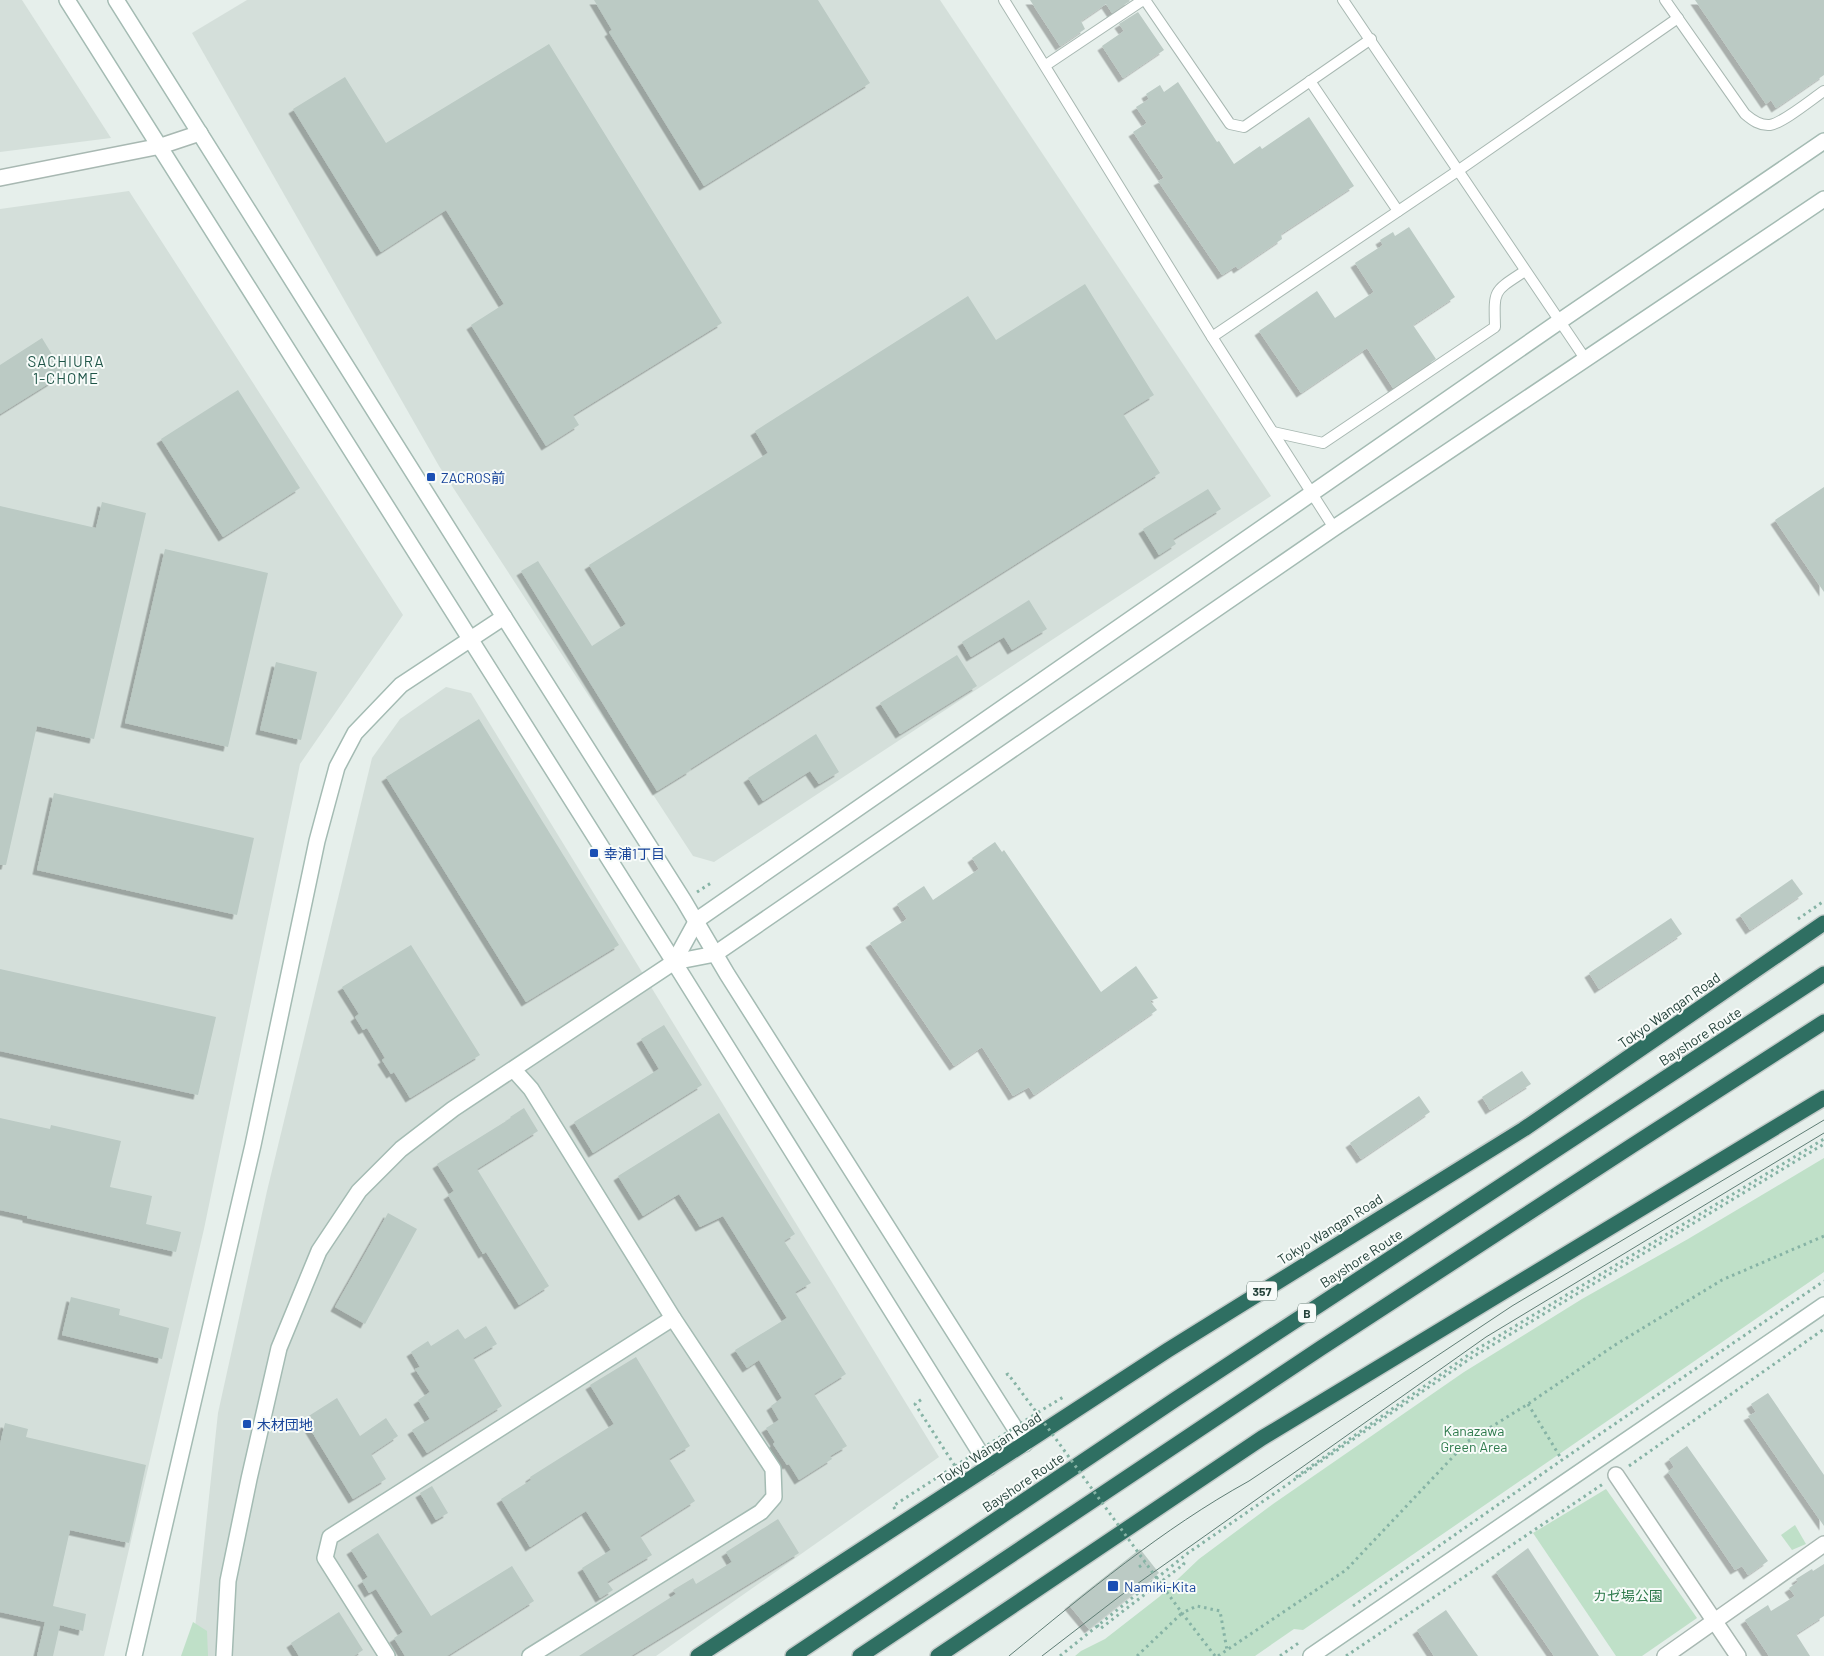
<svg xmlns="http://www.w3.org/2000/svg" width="1824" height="1656" font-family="Barlow,'Noto Sans JP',sans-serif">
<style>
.built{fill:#d4dfda}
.green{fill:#bfe0c8}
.building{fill:#bbcac4;filter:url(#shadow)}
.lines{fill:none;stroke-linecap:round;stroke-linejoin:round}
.lane-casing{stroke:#a8b8b2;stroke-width:12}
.street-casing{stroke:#a8b8b2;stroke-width:18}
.secondary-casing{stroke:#a4bbb3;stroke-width:18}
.highway-casing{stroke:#c2cac8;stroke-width:18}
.path{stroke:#86b3a5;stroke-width:3;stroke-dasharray:2.5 4;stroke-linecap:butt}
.lane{stroke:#fff;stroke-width:10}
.street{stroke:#fff;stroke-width:15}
.secondary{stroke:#fff;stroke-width:15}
.highway{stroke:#2f6f62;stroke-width:15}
.tram{stroke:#5f7d75;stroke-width:1}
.path-bridge{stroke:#86b3a5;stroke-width:3;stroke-dasharray:2.5 4;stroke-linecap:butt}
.transit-dot{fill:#1a4fb4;stroke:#f7fbf9;stroke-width:2}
.labels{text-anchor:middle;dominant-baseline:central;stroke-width:4;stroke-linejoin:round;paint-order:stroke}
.shield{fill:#f7fbf9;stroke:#637a73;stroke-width:1}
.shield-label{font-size:12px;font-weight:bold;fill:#24423a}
.transit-label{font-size:14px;fill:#164399;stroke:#f7fbf9;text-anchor:start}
.street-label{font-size:14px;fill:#24423a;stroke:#f7fbf9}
.park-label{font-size:14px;fill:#2d7a4b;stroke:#f7fbf9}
.neighbourhood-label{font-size:15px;letter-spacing:1px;fill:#1f5548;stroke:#f7fbf9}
</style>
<defs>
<filter id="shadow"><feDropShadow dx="-4.5" dy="4.5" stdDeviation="0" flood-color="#0004"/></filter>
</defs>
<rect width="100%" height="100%" fill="#e6efeb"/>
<g class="built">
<polygon points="0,0 22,0 111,138 0,152"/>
<polygon points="247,0 940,0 1271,496 714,862 693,856 439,466 192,33"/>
<polygon points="129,191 403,615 300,764 204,1229 104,1656 0,1656 0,209"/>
<polygon points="446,687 471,693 939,1457 656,1656 205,1656 194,1637 218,1413 267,1191 372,758 400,719"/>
</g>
<g class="green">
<polygon points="1824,1158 1824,1272 1303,1630 1294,1629 1255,1656 1075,1656 1081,1651 1105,1639 1159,1597 1199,1559 1273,1504 1464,1372 1582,1299 1688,1239"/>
<polygon points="1606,1489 1697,1618 1642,1656 1616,1656 1533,1533"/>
<polygon points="1795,1525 1806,1544 1792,1550 1781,1535"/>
<polygon points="193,1622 207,1631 208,1656 181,1656"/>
</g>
<g class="building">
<polygon points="594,0 818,0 870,83 704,186 609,32 612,30"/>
<polygon points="1030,0 1129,0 1130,1 1112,13 1106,4 1081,21 1085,29 1060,46"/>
<polygon points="1695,0 1824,0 1824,75 1776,108 1771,100 1766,104"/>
<polygon points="1138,12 1164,50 1123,78 1102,46 1124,31 1119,24"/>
<polygon points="549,44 722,323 573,415 579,425 546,446 471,325 504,304 446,210 381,252 293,109 345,77 386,143"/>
<polygon points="1178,82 1217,142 1219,141 1234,164 1260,146 1262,149 1309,117 1354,186 1281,234 1282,239 1238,269 1236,266 1222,275 1158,181 1164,178 1133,132 1147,123 1136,107 1149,99 1146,94 1160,85 1164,92"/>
<polygon points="1409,227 1455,297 1413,325 1436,359 1393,388 1367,348 1301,393 1259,331 1317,291 1335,318 1374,292 1355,263 1383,245 1380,240 1393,232 1395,236"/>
<polygon points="1085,284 1154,395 1123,414 1160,473 690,769 691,770 657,791 521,571 538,561 592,646 626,624 589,565 768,453 755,431 968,296 996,340"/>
<polygon points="42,338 64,374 0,414 0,365"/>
<polygon points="238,390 300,488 223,537 161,439"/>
<polygon points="1824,487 1824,592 1775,520"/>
<polygon points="1208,489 1221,509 1173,539 1176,544 1159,555 1143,529"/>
<polygon points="102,502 146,513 94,739 37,726 6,865 0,865 0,506 96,528"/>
<polygon points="165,549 268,573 228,747 125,723"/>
<polygon points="1029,600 1047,629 1012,650 1004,637 971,657 962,642"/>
<polygon points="957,655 977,686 900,734 880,703"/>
<polygon points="276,662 317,672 301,740 260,730"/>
<polygon points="479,719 619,945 526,1002 386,777"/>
<polygon points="816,734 839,772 819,784 810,771 763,801 748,778"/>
<polygon points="54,793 254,838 237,915 37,870"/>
<polygon points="995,842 1002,852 1004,850 1101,992 1136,966 1158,998 1150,1001 1157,1010 1034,1095 1029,1087 1013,1096 982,1047 954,1066 870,943 907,919 897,904 924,886 933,900 979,869 972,858"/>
<polygon points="1792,879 1803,894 1750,930 1740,915"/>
<polygon points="1671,918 1682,934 1599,989 1589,973"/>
<polygon points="411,945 480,1055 410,1098 394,1072 391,1074 382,1060 385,1058 367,1028 363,1030 355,1017 359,1014 342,987"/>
<polygon points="0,969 216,1017 198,1095 0,1051"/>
<polygon points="664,1025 702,1085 593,1153 574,1122 659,1069 641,1039"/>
<polygon points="1522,1071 1531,1084 1490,1110 1482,1097"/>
<polygon points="1419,1096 1430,1112 1361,1159 1350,1143"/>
<polygon points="524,1108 538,1131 477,1169 549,1286 519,1305 486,1252 483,1254 448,1195 454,1191 437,1164 511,1118 510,1117"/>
<polygon points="719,1113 795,1234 784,1241 811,1283 795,1292 846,1374 814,1394 847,1446 830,1456 832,1459 799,1480 789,1464 787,1465 773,1444 775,1442 766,1428 779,1420 771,1406 782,1398 759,1360 747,1368 735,1350 787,1318 723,1216 700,1227 679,1194 643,1216 618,1176"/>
<polygon points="0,1118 50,1129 51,1125 121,1141 110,1187 152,1196 146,1224 181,1232 176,1252 27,1218 27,1216 0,1210"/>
<polygon points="388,1213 417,1229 365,1324 335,1307"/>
<polygon points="71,1297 120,1309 119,1315 169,1328 162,1359 62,1335"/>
<polygon points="486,1326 497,1344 473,1358 502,1406 427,1453 412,1430 430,1419 418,1400 430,1392 415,1369 420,1367 411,1352 428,1341 431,1346 458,1329 465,1339"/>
<polygon points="636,1357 690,1446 669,1459 695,1501 640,1536 652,1555 607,1582 613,1590 600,1598 582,1568 611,1550 586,1511 530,1547 501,1499 531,1480 530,1477 614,1424 590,1385"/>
<polygon points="1768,1393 1824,1475 1824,1526 1748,1416 1756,1412 1751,1404"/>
<polygon points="337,1398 360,1436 386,1418 398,1436 371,1454 386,1479 353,1499 304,1419"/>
<polygon points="5,1423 28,1429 26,1437 146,1465 129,1543 70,1530 53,1606 86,1614 83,1631 60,1625 53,1656 37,1656 45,1622 0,1612 0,1444"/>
<polygon points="1687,1446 1768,1561 1748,1575 1742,1566 1735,1570 1668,1472 1674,1467 1669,1459"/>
<polygon points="432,1486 448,1513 436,1520 420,1493"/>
<polygon points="778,1519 799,1553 631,1656 579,1656 676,1594 673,1590 693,1578 696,1584 732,1562 726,1552"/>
<polygon points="378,1533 431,1616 512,1566 534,1601 447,1656 405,1656 394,1638 403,1632 376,1589 369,1593 362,1581 368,1577 351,1550"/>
<polygon points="1528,1548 1599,1656 1554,1656 1496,1572"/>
<polygon points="1140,1549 1159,1573 1089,1629 1069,1605"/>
<polygon points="1824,1564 1824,1616 1796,1634 1810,1656 1769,1656 1745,1620 1768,1605 1771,1611 1795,1596 1789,1588 1798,1582 1796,1579 1812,1569 1813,1571"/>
<polygon points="1446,1610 1478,1656 1434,1656 1417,1630"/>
<polygon points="339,1612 363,1650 354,1656 299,1656 291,1643"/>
</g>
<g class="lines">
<g class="lane-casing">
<g id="lane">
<polyline points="1004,0 1212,337 1334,528"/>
<polyline points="1145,0 1230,124 1244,127 1371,39"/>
<polyline points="1343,0 1586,360"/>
<path d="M1665 0 1745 114C1752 120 1760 126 1770 125 1783 123 1812 99 1824 91"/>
<polyline points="1046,65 1143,0"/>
<polyline points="1310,81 1398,211"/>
<polyline points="1212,337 1459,170 1678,18"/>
<path d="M1273 432 1323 443 1495 327C1494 289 1493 292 1525 271"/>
</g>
</g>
<g class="street-casing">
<g id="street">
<polyline points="0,178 161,146 200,133"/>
<polyline points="1616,1475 1738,1656"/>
<polyline points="1665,1656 1824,1544"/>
</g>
</g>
<g class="secondary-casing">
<g id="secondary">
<polyline points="67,0 674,962 989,1467"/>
<polyline points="116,0 504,617 684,901 727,974 1025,1444"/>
<polyline points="674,962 697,920 1560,321 1824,141"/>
<polyline points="514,1070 531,1089 673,1318 773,1469 774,1497 761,1512 530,1656"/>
<polyline points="134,1656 253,1145 317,841 337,767 355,733 401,685 504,617"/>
<polyline points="224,1656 228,1581 249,1479 279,1348 319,1251 359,1191 401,1149 453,1109 674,962 715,954 1334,528 1824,199"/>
<polyline points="387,1656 325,1558 330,1537 673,1318"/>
<polyline points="1311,1656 1824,1305"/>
</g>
</g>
<g class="highway-casing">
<g id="highway">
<polyline points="698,1656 1168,1350 1524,1129 1824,923"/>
<polyline points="793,1656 1176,1399 1824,974"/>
<polyline points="860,1656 1321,1348 1633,1145 1824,1022"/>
<polyline points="938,1656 1262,1438 1824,1098"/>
</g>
</g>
<g class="path">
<polyline points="697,892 711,883"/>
<polyline points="1798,919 1824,901"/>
<polyline points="1006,1375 1008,1374 1037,1413 1065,1396"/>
<polyline points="1528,1404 1562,1460"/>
<polyline points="1629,1466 1824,1329"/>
<polyline points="1296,1477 1474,1351 1824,1139"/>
<polyline points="895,1509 893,1506 955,1466 915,1404 922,1399"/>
<polyline points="1139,1567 1145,1563"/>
<polyline points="1353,1606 1562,1460 1824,1281"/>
<polyline points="1097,1625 1100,1629 1184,1564 1180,1560"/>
<polyline points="1060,1656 1188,1553 1471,1358 1824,1144"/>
<polyline points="1137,1656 1182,1613"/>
<polyline points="1215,1656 1182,1613 1197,1606 1220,1611 1227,1650"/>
<polyline points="1218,1656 1346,1570 1467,1442 1528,1404 1615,1345 1722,1280 1824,1236"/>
<polyline points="1280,1656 1300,1642"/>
<polyline points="1346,1656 1603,1484"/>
</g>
<use href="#lane" class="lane"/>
<use href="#street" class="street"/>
<use href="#secondary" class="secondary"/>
<use href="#highway" class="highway"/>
<g class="tram">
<path d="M1009 1656C1086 1593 1162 1529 1249 1481L1512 1306 1824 1120"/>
<polyline points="1042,1656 1120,1596 1486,1337 1824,1133"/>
</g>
<polyline class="path-bridge" points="955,1466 1037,1413 1182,1613"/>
</g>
<g class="transit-dot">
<rect x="426" y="472" width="10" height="10" rx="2.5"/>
<rect x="589" y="848" width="10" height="10" rx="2.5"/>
<rect x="242" y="1419" width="10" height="10" rx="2.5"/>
<rect x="1107" y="1580" width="12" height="12" rx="2.5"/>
</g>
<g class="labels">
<g class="shield">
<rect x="1247" y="1281.5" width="30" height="19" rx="4"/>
<rect x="1298" y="1303.5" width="18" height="19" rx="4"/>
</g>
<g class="shield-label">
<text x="1262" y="1291">357</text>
<text x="1307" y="1313">B</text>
</g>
<g class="transit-label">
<text x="441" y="477">ZACROS前</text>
<text x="604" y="853">幸浦1丁目</text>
<text x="257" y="1424">木材団地</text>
<text x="1124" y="1586">Namiki-Kita</text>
</g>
<g class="street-label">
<text transform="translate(1669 1010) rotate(-35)">Tokyo Wangan Road</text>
<text transform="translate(1700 1036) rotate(-33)">Bayshore Route</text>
<text transform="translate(1330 1229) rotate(-32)">Tokyo Wangan Road</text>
<text transform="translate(1361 1258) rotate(-33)">Bayshore Route</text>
<text transform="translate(989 1448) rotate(-33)">Tokyo Wangan Road</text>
<text transform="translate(1023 1482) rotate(-34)">Bayshore Route</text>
</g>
<g class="park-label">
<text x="1474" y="1430">Kanazawa<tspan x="1474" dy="16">Green Area</tspan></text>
<text x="1628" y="1595">カゼ場公園</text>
</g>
<g class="neighbourhood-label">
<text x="66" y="361">SACHIURA<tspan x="66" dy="17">1-CHOME</tspan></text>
</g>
</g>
</svg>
